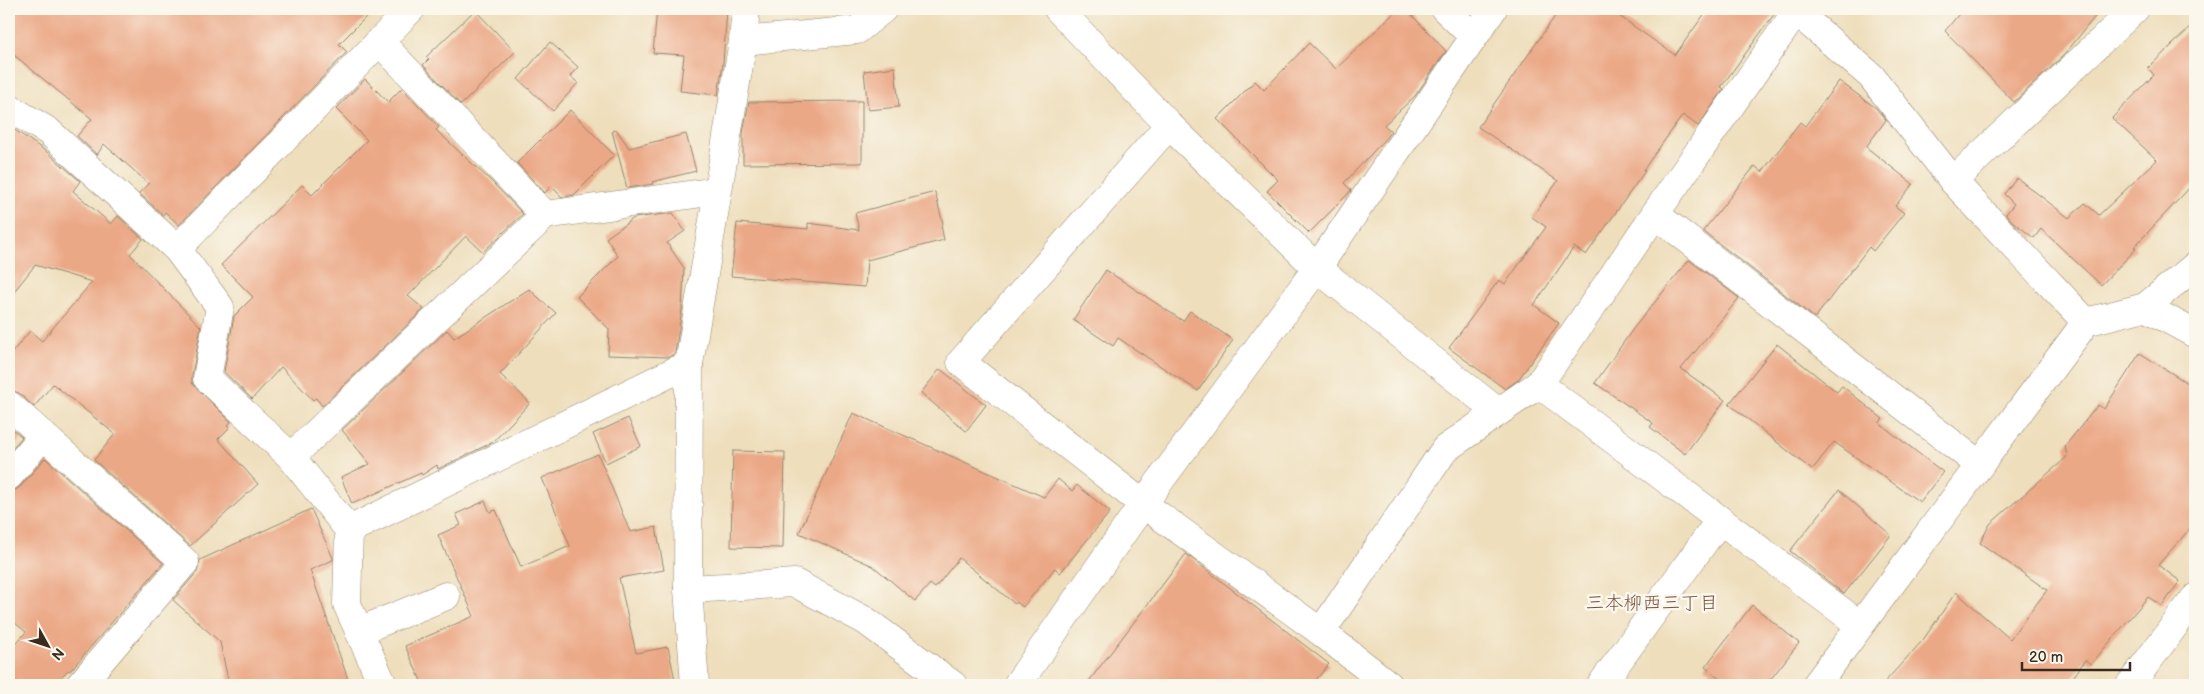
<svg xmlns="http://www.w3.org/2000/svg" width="2204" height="694" font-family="'Balsamiq Sans','Klee One',sans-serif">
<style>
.building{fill:#eba886}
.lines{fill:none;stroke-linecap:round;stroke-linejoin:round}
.street-casing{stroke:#94846d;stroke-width:29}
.secondary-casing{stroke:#94846d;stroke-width:29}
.street{stroke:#fff;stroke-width:28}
.secondary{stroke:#fff;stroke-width:28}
.labels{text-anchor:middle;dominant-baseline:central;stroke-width:5;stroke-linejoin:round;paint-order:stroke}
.neighbourhood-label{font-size:19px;fill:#795642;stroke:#fbf7ec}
</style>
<rect width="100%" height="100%" fill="#fbf7ec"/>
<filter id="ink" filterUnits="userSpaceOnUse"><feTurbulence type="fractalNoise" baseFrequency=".02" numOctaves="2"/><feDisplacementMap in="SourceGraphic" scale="10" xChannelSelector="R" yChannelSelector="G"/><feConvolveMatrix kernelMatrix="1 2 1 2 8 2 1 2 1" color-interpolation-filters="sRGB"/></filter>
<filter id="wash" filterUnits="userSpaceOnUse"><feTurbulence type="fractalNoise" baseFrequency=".0096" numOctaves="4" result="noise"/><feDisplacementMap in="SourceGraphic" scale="20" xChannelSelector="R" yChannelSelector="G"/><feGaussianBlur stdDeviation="1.12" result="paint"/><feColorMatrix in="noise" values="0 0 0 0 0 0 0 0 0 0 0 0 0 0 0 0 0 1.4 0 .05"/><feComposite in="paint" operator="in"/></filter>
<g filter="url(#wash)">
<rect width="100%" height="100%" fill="#eedebc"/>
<g id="blocks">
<g class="building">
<polygon points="9,9 374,9 339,44 347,52 179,225 165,212 163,215 139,193 149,184 104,144 97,155 77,136 92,119 9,51"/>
<polygon points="657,9 727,11 723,63 718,95 680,91 684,55 653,53"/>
<polygon points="1398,9 1406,9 1446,51 1415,96 1384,125 1391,131 1385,139 1344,183 1351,190 1348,194 1309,233 1267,191 1278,180 1217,119 1255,81 1264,90 1309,43 1336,69"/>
<polygon points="1560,9 1609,9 1675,55 1708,9 1778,9 1721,87 1724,89 1698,126 1683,115 1643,170 1645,171 1586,255 1574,247 1534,305 1559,323 1518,380 1505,389 1449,348 1499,280 1505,284 1546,227 1532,217 1558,181 1478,127"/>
<polygon points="1963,9 2101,9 2064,55 2014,102 1945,31"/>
<polygon points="475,10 515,52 461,105 423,65 429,59 426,57"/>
<polygon points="2195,23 2195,182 2134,247 2136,249 2101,285 2041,229 2034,238 2013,222 2006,214 2014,204 2004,194 2017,178 2069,218 2085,203 2099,215 2157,160 2112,118 2154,75 2148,68"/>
<polygon points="550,42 578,67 570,76 578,83 553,111 518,79"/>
<polygon points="895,67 899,107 868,110 864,71"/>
<polygon points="365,79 388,102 402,88 439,127 436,130 491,181 523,214 483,252 466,236 408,296 424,309 322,406 316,398 313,400 281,367 252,399 224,372 234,316 253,297 221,265 302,185 312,195 367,140 336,109"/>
<polygon points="1839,81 1876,108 1886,120 1866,147 1913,184 1895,206 1904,213 1873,251 1869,247 1815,318 1703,231 1755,166 1762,172 1800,122 1805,126"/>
<polygon points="862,101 862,163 743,164 743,133 749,102"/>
<polygon points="570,110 614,155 574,195 562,197 551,186 545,193 517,163"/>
<polygon points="9,126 47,152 80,181 73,191 111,224 118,216 143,239 130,254 201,327 192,375 192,383 231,422 228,425 230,427 218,439 258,484 190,546 94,460 115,434 53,384 34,407 19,393 9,390 9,356 30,331 42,341 92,282 35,265 9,298"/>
<polygon points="616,129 629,148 686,134 696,171 652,182 653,184 627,188 612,131"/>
<polygon points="935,192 943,224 941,225 944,240 867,260 865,287 731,276 737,223 808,229 808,223 859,230 855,213"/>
<polygon points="673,213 685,231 667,243 684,268 682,309 675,353 669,357 608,355 609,329 577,297 618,256 606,238 634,218"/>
<polygon points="1689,260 1739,298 1681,369 1725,400 1685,454 1650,427 1653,423 1595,383 1633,329"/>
<polygon points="1106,270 1183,321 1190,311 1233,340 1198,391 1118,338 1113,346 1073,320"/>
<polygon points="529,289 556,313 500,374 530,403 493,442 438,469 437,465 422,475 421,473 352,504 341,477 370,464 342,430 447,330 454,338"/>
<polygon points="1777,344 1837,392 1842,386 1883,419 1879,423 1943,472 1920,502 1834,442 1812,470 1729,404"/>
<polygon points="2140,353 2195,388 2195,523 2158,565 2180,581 2162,606 2148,597 2091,664 2085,660 2068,685 1882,685 1923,640 1956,592 2010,639 2047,590 1980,543 1990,524 2067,457 2065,446 2098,405 2104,409"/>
<polygon points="940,369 986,405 966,431 921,393"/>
<polygon points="853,413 1044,497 1058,479 1072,491 1077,485 1110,512 1060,573 1055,568 1023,607 1016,602 1015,604 959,558 935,588 930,584 915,601 873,566 799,533"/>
<polygon points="628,418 641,446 606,463 593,434"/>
<polygon points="9,426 22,437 9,452"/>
<polygon points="733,451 785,452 783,548 731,547"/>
<polygon points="598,454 630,532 656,527 664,570 619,578 636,653 668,647 675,680 648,685 423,685 405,646 474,616 438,535 461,525 456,514 485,501 490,512 496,510 521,567 570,546 542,478"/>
<polygon points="45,458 163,563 70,671 68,670 54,685 9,685 9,651 26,632 9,618 9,491 15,490 21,486"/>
<polygon points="1839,490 1891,535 1844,594 1790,551"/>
<polygon points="311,509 333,558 333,560 310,570 350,685 229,685 220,642 173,600 197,572 200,560"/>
<polygon points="1186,554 1329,664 1312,685 1086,685"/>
<polygon points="1752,605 1799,643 1766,685 1727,685 1705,667"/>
</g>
</g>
</g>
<g filter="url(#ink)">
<use href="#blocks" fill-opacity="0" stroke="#94846d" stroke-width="1"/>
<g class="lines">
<g class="street-casing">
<g id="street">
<polyline points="1058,9 1169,125 1317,268 1498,412"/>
<polyline points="1445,9 1473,36"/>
<polyline points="1793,9 1871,76 1953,181 2086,322"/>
<polyline points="379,41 545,215 717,191"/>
<polyline points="743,41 857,30 883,9"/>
<polyline points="9,108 48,131 177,249 220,307 207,378 291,457 349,530 689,364"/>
<polyline points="1169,125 961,362 1143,504 1321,632 1389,685"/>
<polyline points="1953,181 2135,9"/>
<polyline points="1655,214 1980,465"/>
<polyline points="177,249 411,9"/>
<polyline points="2145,307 2195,334"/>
<polyline points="1539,384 1860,625"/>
<polyline points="9,405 185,562 80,685"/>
<polyline points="291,457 545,215"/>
<polyline points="9,476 43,436"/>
<polyline points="349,530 347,604 383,685"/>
<polyline points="359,631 446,596"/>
<polyline points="1321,632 1445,449 1539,384 1655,214 1796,12"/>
<polyline points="695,685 688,589 689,364 743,41 746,9"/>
<polyline points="1017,685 1143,504 1317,268 1493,9"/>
<polyline points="1601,685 1720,520"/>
<polyline points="1816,685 2086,322 2145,307 2195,266"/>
<polyline points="2130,685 2195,598"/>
</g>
</g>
<g class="secondary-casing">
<polyline id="secondary" points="688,589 795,583 866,621 953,685"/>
</g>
<use href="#street" class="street"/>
<use href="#secondary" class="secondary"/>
</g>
</g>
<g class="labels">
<g class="neighbourhood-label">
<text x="1652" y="603">三本柳西三丁目</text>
</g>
</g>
<rect width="2204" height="694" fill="none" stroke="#fbf7ec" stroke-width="30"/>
<g transform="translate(48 646) rotate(130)" stroke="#fbf7ec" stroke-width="4" paint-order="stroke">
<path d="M0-4L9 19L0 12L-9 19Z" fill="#3b2a1e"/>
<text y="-8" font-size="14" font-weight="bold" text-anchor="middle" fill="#3b2a1e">N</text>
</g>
<path d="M2022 662v8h108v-8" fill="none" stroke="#3b2a1e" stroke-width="2.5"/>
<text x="2029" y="662" font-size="15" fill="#3b2a1e" stroke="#fbf7ec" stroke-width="4" paint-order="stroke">20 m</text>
</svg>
